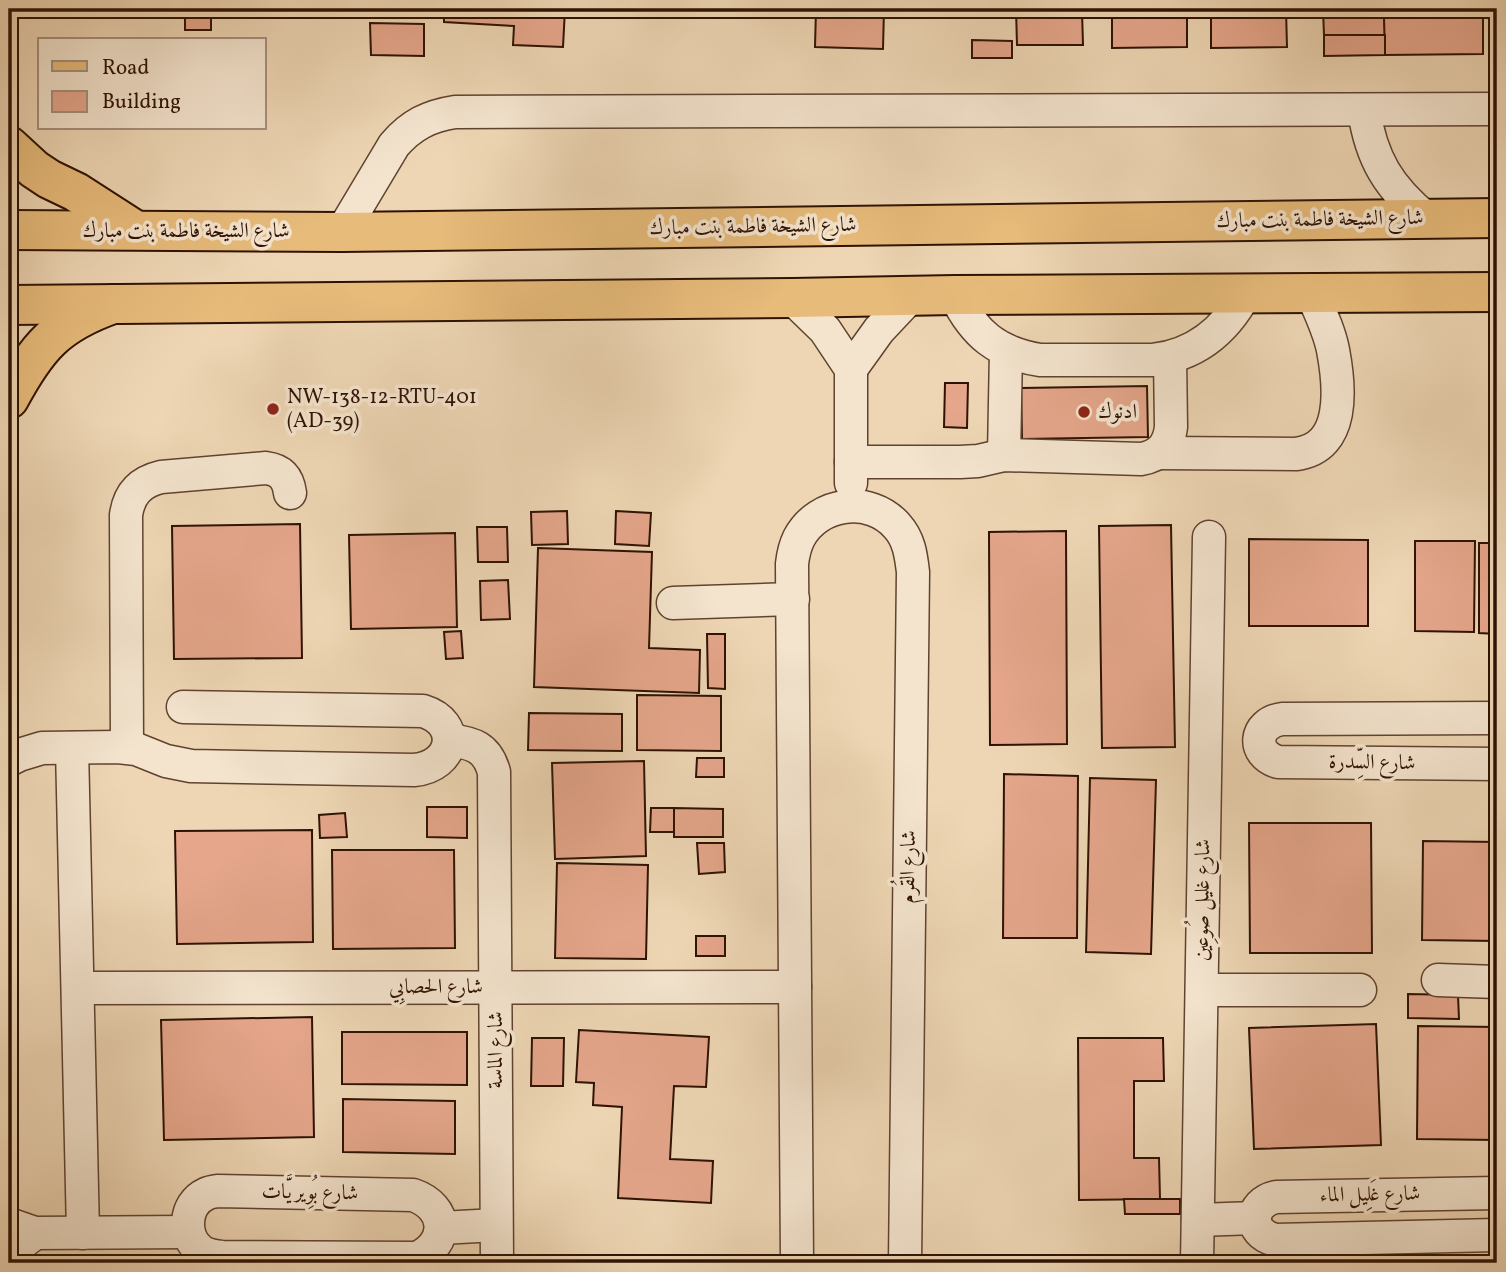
<svg xmlns="http://www.w3.org/2000/svg" width="1506" height="1272" font-family="Vollkorn,Amiri,serif">
<style>
.building{fill:#e5a68b;stroke:#2f1203;stroke-width:2}
.lines{fill:none;stroke-linecap:round;stroke-linejoin:round}
.minor-casing{stroke:#5f432f;stroke-width:35}
.major-casing{stroke:#2f1203;stroke-width:42}
.highway-casing{stroke:#2f1203;stroke-width:42}
.minor{stroke:#f4e4ce;stroke-width:32}
.major{stroke:#e7bb7a;stroke-width:38}
.highway{stroke:#e7bb7a;stroke-width:38}
.poi-dot{fill:#8f2418;stroke:#f4e4ce;stroke-width:2.5}
.labels{text-anchor:middle;dominant-baseline:central;stroke-width:7;stroke-linejoin:round;paint-order:stroke}
.street-label{font-size:21px;fill:#2f1203;stroke:#f4e4ce}
.poi-label{font-size:21px;fill:#2f1203;stroke:#f4e4ce;text-anchor:start}
</style>
<rect width="100%" height="100%" fill="#eed6b4"/>
<filter id="stains"><feTurbulence type="fractalNoise" baseFrequency=".00286" numOctaves="4"/><feColorMatrix values="0 0 0 0 .2 0 0 0 0 .09 0 0 0 0 .02 0 0 0 .5 -.17"/></filter>
<radialGradient id="worn" r=".72"><stop offset=".6" stop-color="#630" stop-opacity="0"/><stop offset="1" stop-color="#630" stop-opacity=".3"/></radialGradient>
<g class="building">
<rect x="185" y="9" width="26" height="21"/>
<polygon points="444,9 565,9 563,47 513,45 514,26 444,22"/>
<polygon points="816,9 884,9 883,49 815,47"/>
<polygon points="1016,9 1102,9 1102,11 1082,11 1083,45 1017,45"/>
<polygon points="1112,9 1187,9 1187,47 1112,48"/>
<polygon points="1211,9 1286,9 1287,47 1211,48"/>
<polygon points="1323,9 1384,9 1385,35 1324,35"/>
<polygon points="1483,16 1483,54 1385,55 1384,17"/>
<polygon points="370,23 424,24 424,56 371,55"/>
<polygon points="1324,35 1385,35 1385,55 1324,56"/>
<polygon points="972,40 1012,41 1012,58 972,58"/>
<polygon points="945,383 968,383 967,428 944,427"/>
<polygon points="1147,386 1148,437 1022,439 1021,388"/>
<polygon points="567,511 568,544 532,545 531,512"/>
<polygon points="616,511 651,513 649,546 615,544"/>
<polygon points="300,524 302,658 174,659 172,526"/>
<polygon points="1171,525 1175,747 1102,748 1099,526"/>
<polygon points="477,527 507,527 508,562 478,562"/>
<polygon points="1066,531 1067,744 990,745 989,532"/>
<polygon points="455,533 457,627 351,629 349,535"/>
<polygon points="1249,539 1368,540 1368,626 1249,626"/>
<polygon points="1415,541 1475,541 1474,632 1415,631"/>
<polygon points="1479,543 1497,543 1497,634 1479,633"/>
<polygon points="538,548 652,552 649,648 700,650 699,693 534,687"/>
<polygon points="508,580 510,619 481,620 480,581"/>
<polygon points="461,631 463,658 446,659 444,632"/>
<polygon points="707,634 725,634 725,689 708,688"/>
<polygon points="637,695 721,696 721,751 637,750"/>
<polygon points="529,713 622,714 622,751 528,750"/>
<polygon points="697,758 724,758 724,777 696,777"/>
<polygon points="644,761 646,856 555,859 552,763"/>
<polygon points="1004,774 1078,776 1077,938 1003,938"/>
<polygon points="1090,778 1156,780 1151,954 1086,952"/>
<polygon points="427,807 467,807 467,838 427,837"/>
<polygon points="651,808 674,808 674,832 650,832"/>
<polygon points="674,808 723,809 723,837 674,837"/>
<polygon points="345,813 347,837 320,838 319,815"/>
<polygon points="1249,823 1371,823 1372,953 1250,953"/>
<polygon points="312,830 313,942 177,944 175,831"/>
<polygon points="1423,841 1497,842 1497,941 1422,940"/>
<polygon points="697,843 724,843 725,872 699,874"/>
<polygon points="332,850 454,850 455,948 333,949"/>
<polygon points="557,863 648,865 646,959 555,958"/>
<rect x="696" y="936" width="29" height="20"/>
<polygon points="1408,994 1458,995 1459,1019 1408,1018"/>
<polygon points="312,1017 314,1137 164,1140 161,1020"/>
<polygon points="1376,1024 1381,1145 1254,1149 1249,1028"/>
<polygon points="1418,1026 1497,1027 1497,1140 1417,1139"/>
<polygon points="579,1030 709,1037 706,1087 674,1086 670,1159 713,1161 711,1203 618,1198 622,1107 593,1105 594,1083 576,1082"/>
<polygon points="342,1032 467,1032 467,1085 342,1084"/>
<polygon points="532,1038 564,1038 563,1086 531,1086"/>
<polygon points="1078,1038 1163,1038 1164,1081 1134,1081 1134,1158 1159,1158 1160,1199 1079,1200"/>
<polygon points="343,1099 455,1101 455,1154 343,1152"/>
<polygon points="1124,1199 1180,1199 1180,1214 1125,1214"/>
<polygon points="1167,1255 1167,1263 987,1263 987,1256"/>
</g>
<g class="lines">
<g class="minor-casing">
<g id="minor">
<path d="M1364 110C1371 159 1389 188 1427 219"/>
<path d="M342 232 394 145C411 125 429 116 455 112L1497 109"/>
<path d="M955 295C974 334 997 353 1040 360H1153C1196 355 1225 331 1245 294"/>
<polyline points="792,298 825,330 851,369 851,483"/>
<polyline points="851,369 879,330 911,296"/>
<path d="M1159 453 1296 454C1346 448 1340 387 1333 350 1329 330 1320 312 1312 294"/>
<polyline points="1004,455 1006,351"/>
<path d="M851 462H960L978 461 1004 455 1141 459C1159 456 1169 446 1171 427L1170 358"/>
<polyline points="673,603 793,599"/>
<path d="M1497 718 1282 719C1254 723 1251 754 1278 762L1497 764"/>
<path d="M449 740C473 743 487 747 494 772L497 1263"/>
<path d="M127 747 126 515C129 494 140 482 161 477L266 468C281 470 288 478 290 493"/>
<polyline points="72,748 83,1233"/>
<path d="M9 760 19 755 42 748 118 747 136 749 166 761 191 766 414 770C455 766 462 723 423 711L183 707"/>
<polyline points="1438,980 1497,982"/>
<polyline points="78,988 795,987"/>
<polyline points="1202,990 1360,990"/>
<path d="M217 1191 413 1195C448 1207 450 1243 417 1258L222 1257C214 1256 207 1255 201 1251 182 1237 184 1204 206 1194 209 1192 213 1192 217 1191Z"/>
<path d="M1497 1193 1276 1197C1249 1203 1247 1233 1275 1240L1497 1235"/>
<polyline points="1198,1220 1255,1218"/>
<polyline points="9,1224 35,1233 188,1232"/>
<polyline points="441,1228 496,1225"/>
<polyline points="9,1253 35,1233"/>
<path d="M797 1263 792 564C793 555 795 546 799 538 818 502 870 495 897 526 909 539 911 555 913 572L905 1263"/>
<polyline points="1197,1263 1209,537"/>
</g>
</g>
<g class="major-casing">
<g id="major">
<polyline points="9,230 342,232 1497,218"/>
<polyline points="9,305 792,298 955,295 1497,292"/>
</g>
</g>
<g class="highway-casing">
<g id="highway">
<polyline points="9,146 34,169 49,179 76,192 135,230"/>
<path d="M9 399C37 347 56 324 113 304"/>
</g>
</g>
<use href="#minor" class="minor"/>
<use href="#major" class="major"/>
<use href="#highway" class="highway"/>
</g>
<g class="poi-dot">
<circle cx="273" cy="409" r="7"/>
<circle cx="1084" cy="412" r="7"/>
</g>
<g class="labels">
<g class="street-label">
<text transform="translate(1320 220) rotate(-1)">شارع الشيخة فاطمة بنت مبارك</text>
<text transform="translate(753 227) rotate(-1)">شارع الشيخة فاطمة بنت مبارك</text>
<text x="186" y="231">شارع الشيخة فاطمة بنت مبارك</text>
<text transform="translate(1372 763) rotate(1)">شارع السِّدرة</text>
<text transform="translate(909 867) rotate(-89)">شارع القُرم</text>
<text transform="translate(1203 900) rotate(-89)">شارع غليل صُوعِين</text>
<text x="436" y="987">شارع الحصابِي</text>
<text transform="translate(496 1050) rotate(-90)">شارع الماسة</text>
<text transform="translate(310 1193) rotate(1)">شارع بُوِيريَّات</text>
<text transform="translate(1370 1195) rotate(-1)">شارع غَلِيل الماء</text>
</g>
<g class="poi-label">
<text x="287" y="397">NW-138-12-RTU-401<tspan x="287" dy="24">(AD-39)</tspan></text>
<text x="1098" y="412">ادنوك</text>
</g>
</g>
<rect width="1506" height="1272" fill="none" stroke="#eed6b4" stroke-width="35"/>
<rect x="10" y="10" width="1485" height="1251" fill="none" stroke="#2f1203" stroke-width="3.5"/>
<rect x="18" y="18" width="1471" height="1237" fill="none" stroke="#2f1203" stroke-width="2"/>
<rect x="38" y="38" width="228" height="91" fill="#f4e4ce" stroke="#a5907d" stroke-width="2"/>
<rect x="52" y="61" width="35" height="10" fill="#e7bb7a" stroke="#a5907d" stroke-width="2"/>
<text x="102" y="74" font-size="21" fill="#2f1203">Road</text>
<rect x="52" y="91" width="35" height="21" fill="#e5a68b" stroke="#a5907d" stroke-width="2"/>
<text x="102" y="108" font-size="21" fill="#2f1203">Building</text>
<rect width="100%" height="100%" filter="url(#stains)"/>
<rect width="100%" height="100%" fill="url(#worn)"/>
</svg>
